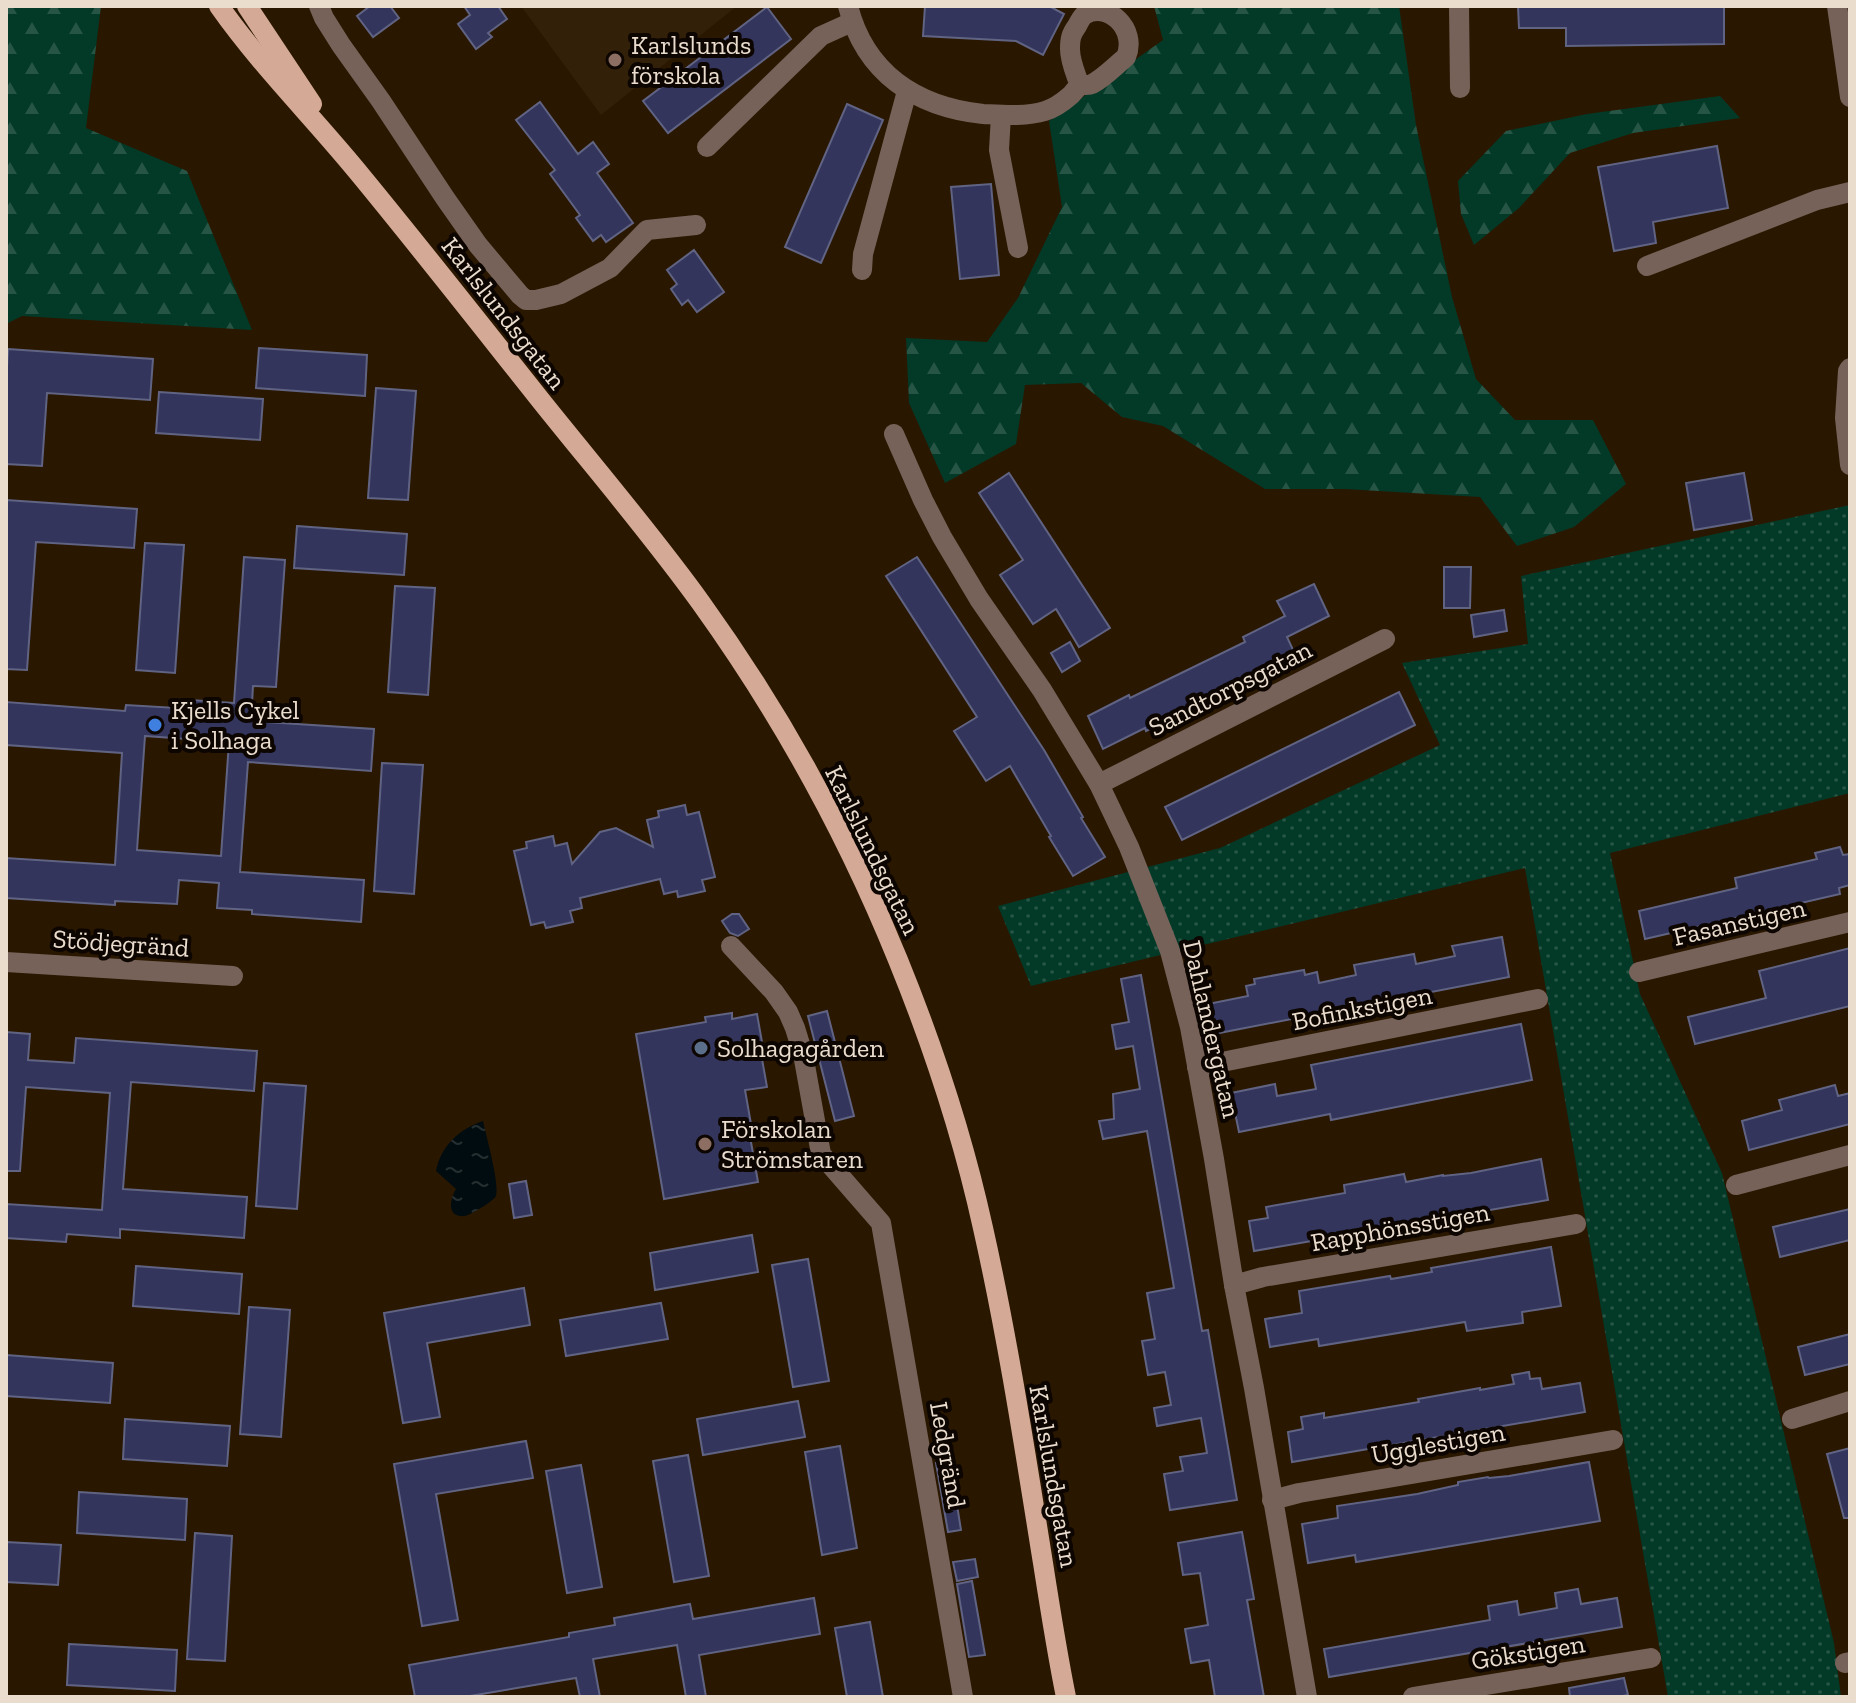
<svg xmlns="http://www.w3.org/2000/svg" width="1856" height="1703" font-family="'Zilla Slab',serif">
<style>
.built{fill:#332008}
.forest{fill:url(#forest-firs)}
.park{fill:url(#park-dots)}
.water{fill:url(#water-ripples)}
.building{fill:#33355c;stroke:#606382;stroke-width:2;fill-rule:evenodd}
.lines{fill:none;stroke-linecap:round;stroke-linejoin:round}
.minor{stroke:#776259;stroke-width:20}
.major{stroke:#d4aa96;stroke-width:20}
.education-dot{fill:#8d6e63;stroke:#0c0500;stroke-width:3}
.shop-dot{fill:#3f7fe0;stroke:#0c0500;stroke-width:3}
.service-dot{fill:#5c6f8a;stroke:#0c0500;stroke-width:3}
.labels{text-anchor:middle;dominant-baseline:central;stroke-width:8;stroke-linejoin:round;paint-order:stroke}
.poi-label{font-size:26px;fill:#ebddce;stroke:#0c0500;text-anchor:start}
.street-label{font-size:26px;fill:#ebddce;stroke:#0c0500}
</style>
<defs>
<pattern id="forest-firs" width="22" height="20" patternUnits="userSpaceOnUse" patternTransform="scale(2)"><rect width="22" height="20" fill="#023927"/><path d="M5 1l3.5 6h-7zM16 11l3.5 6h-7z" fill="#275545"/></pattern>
<pattern id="park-dots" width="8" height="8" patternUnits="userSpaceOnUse" patternTransform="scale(2)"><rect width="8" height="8" fill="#023927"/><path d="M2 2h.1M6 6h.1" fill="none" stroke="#275545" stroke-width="1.8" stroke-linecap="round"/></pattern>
<pattern id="water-ripples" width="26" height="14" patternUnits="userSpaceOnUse" patternTransform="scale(2)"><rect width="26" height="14" fill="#000c0f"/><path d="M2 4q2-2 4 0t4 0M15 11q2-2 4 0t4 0" fill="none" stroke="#252f31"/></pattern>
</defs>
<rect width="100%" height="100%" fill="#2a1700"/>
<polygon class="built" points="521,6 737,6 601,115"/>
<g class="forest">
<polygon points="6,6 101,6 86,128 187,171 252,330 22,316 6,324"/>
<polygon points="1154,6 1399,6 1416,125 1452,297 1476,379 1515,420 1593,420 1626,484 1574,527 1517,546 1480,497 1345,489 1265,489 1163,426 1122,417 1081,383 1025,385 1016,444 945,483 909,403 906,338 987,342 1018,298 1062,207 1049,121 1163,40"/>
<polygon points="1720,96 1740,118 1633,133 1570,153 1519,208 1474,245 1461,214 1458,181 1506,131 1587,114"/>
</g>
<polygon class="park" points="1850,505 1850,793 1610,853 1640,994 1722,1173 1834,1643 1841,1697 1668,1697 1525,868 1031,986 998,906 1220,848 1440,745 1402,663 1528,644 1521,576"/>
<path class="water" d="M483 1121C486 1135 500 1185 496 1196 494 1201 470 1215 465 1216 446 1218 450 1199 456 1189L436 1171C441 1146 459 1129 483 1121Z"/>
<g class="building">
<polygon points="370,6 390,6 399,18 373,37 357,16"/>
<polygon points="464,6 498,6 507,19 488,33 492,37 476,49 458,24 470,15"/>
<polygon points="925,6 1049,6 1064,14 1043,55 1016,41 923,36"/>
<polygon points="1518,6 1724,6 1724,44 1566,46 1566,28 1519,28"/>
<polygon points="767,7 791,39 668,133 643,101"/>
<polygon points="540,102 578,154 593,142 609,164 597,173 633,223 606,242 601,235 593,241 576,218 580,215 550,174 555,170 516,120"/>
<polygon points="847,104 883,120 821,263 785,247"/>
<polygon points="1717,146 1728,208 1653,222 1656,243 1614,251 1598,167"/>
<polygon points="991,184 999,275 960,279 951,187"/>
<polygon points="694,250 724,292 697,312 688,300 682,305 671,289 677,284 667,270"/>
<polygon points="259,348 367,355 365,396 256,388"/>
<polygon points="8,349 153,359 150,400 47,393 42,466 6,464 6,385"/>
<polygon points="376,388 416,391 408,500 368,498"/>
<polygon points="159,392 263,399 260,440 156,433"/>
<polygon points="1009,473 1110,628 1079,647 1056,609 1033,624 1000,575 1023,560 979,493"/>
<polygon points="1744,473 1752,520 1694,530 1686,483"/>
<polygon points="6,500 137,509 134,548 36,542 27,670 6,669"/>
<polygon points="297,526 407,534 404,575 294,568"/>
<polygon points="145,543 184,545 175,673 136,670"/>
<path d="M244 557 285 560 276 687 253 686 251 721 374 729 371 771 248 762 240 872 364 880 361 922 252 914V910L217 908 219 883 179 880 177 904 115 901V905L6 898V858L115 865 122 753 6 745V702L125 711 126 705 176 708V699L234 703ZM145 736 229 742 221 856 137 850Z"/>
<polygon points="917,557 1044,750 1083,817 1081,818 1105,857 1073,876 1049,837 1051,836 1010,766 986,781 954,731 977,717 886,576"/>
<polygon points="1444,567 1471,567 1470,608 1444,608"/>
<polygon points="1314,584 1329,616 1287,637 1294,652 1253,672 1255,677 1146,731 1145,728 1103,749 1088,716 1129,695 1130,698 1245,642 1243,637 1285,616 1277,601"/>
<polygon points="395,586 435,588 428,695 388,692"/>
<polygon points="1504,610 1507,631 1474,637 1471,615"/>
<polygon points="1070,642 1080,661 1062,672 1051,653"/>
<polygon points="1399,692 1415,725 1182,840 1165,807"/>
<polygon points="382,763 423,765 414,894 374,891"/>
<polygon points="685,805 687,815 699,812 715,877 702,880 705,891 678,897 677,891 664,894 660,879 580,898 582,908 570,911 573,922 546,928 544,922 531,925 514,851 527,848 526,842 553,836 555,846 567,843 572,864 600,832 616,828 653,847 647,820 659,817 658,811"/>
<polygon points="1840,847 1843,855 1850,854 1850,885 1839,888 1840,894 1645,939 1639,911 1737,888 1735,878 1817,859 1815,853"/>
<polygon points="732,914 739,914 749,929 738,936 730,933 722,921"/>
<polygon points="1502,937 1509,977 1214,1034 1208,1004 1248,996 1246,986 1255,984 1254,979 1304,970 1305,975 1317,972 1319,983 1356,975 1354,965 1414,954 1416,964 1455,956 1452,946"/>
<polygon points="1850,948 1850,1006 1695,1044 1688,1017 1766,998 1759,971"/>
<polygon points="1141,975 1202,1331 1208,1330 1237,1500 1170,1510 1164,1474 1183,1471 1180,1457 1207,1453 1201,1418 1157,1426 1154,1408 1171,1405 1165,1372 1148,1375 1142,1341 1155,1339 1147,1293 1174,1288 1147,1131 1103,1139 1099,1121 1114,1119 1113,1094 1140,1089 1133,1046 1116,1049 1112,1025 1129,1022 1121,979"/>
<polygon points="827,1011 854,1116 835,1121 808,1016"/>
<polygon points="732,1013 732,1019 757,1014 765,1059 762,1059 767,1087 745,1090 751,1124 748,1125 758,1182 664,1199 636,1034 706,1022 705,1017"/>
<polygon points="1521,1024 1532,1080 1331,1120 1330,1114 1239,1132 1231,1093 1275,1084 1277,1096 1316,1089 1311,1065"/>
<polygon points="6,1032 30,1034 28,1060 74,1063 76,1038 257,1051 254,1091 131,1082 123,1189 247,1197 244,1238 120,1229 120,1238 67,1234 66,1242 6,1238 6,1204 102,1210 110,1093 26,1087 20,1171 6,1171"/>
<polygon points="264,1083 306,1086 297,1209 256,1206"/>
<polygon points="1835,1085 1838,1096 1850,1093 1850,1124 1749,1150 1742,1121 1782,1110 1779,1100"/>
<polygon points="1541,1159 1548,1200 1254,1251 1249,1221 1268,1218 1266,1207 1345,1193 1344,1185 1404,1174 1406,1182 1443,1175 1443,1176 1471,1173"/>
<polygon points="526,1181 532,1215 514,1218 509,1184"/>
<polygon points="1850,1209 1850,1240 1780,1257 1773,1227"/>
<polygon points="752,1235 758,1272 655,1290 650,1253"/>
<polygon points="1551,1247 1561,1306 1522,1312 1523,1323 1467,1331 1465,1322 1319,1346 1318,1339 1270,1347 1265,1319 1302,1313 1299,1291 1390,1276 1391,1279 1432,1272 1431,1268"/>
<polygon points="808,1259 829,1381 793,1387 772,1265"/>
<polygon points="136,1266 242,1274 239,1314 133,1306"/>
<polygon points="524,1288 530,1325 427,1343 440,1417 403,1423 384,1313"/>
<polygon points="661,1303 668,1339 566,1356 560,1320"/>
<polygon points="249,1307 290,1310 281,1437 240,1434"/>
<polygon points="1850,1334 1850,1364 1805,1375 1798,1347"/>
<polygon points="6,1355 113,1363 110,1403 6,1396"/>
<polygon points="1529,1372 1530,1379 1540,1378 1542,1389 1580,1383 1585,1412 1292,1462 1288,1432 1303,1429 1301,1417 1324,1413 1324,1418 1419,1402 1418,1399 1480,1388 1480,1390 1514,1384 1512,1375"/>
<polygon points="798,1401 805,1437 703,1455 697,1419"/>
<polygon points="125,1419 230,1426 227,1466 123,1459"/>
<polygon points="526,1441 533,1478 436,1494 458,1620 422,1626 394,1464"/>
<polygon points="840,1446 857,1548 822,1555 805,1452"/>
<polygon points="1850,1448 1850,1518 1844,1518 1827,1454"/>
<polygon points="688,1455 709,1576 674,1582 653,1461"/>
<polygon points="950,1461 961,1530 948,1532 936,1463"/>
<polygon points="1589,1462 1600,1521 1356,1562 1355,1555 1308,1563 1302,1524 1338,1518 1337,1506 1417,1494 1458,1485 1458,1482 1488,1477 1489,1478 1509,1476"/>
<polygon points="581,1465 602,1587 567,1593 546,1471"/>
<polygon points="79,1492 187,1499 185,1540 77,1533"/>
<polygon points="1242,1532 1254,1599 1247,1600 1264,1697 1215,1697 1209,1660 1191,1663 1185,1629 1208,1625 1200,1573 1183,1575 1178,1543"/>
<polygon points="195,1533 232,1536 225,1661 187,1659"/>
<polygon points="6,1542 61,1545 58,1585 6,1582"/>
<polygon points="975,1559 978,1577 957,1581 953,1562"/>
<polygon points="972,1581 985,1655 969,1657 957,1584"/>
<polygon points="1578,1589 1581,1604 1617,1598 1622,1627 1329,1677 1324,1649 1490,1620 1488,1606 1517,1601 1519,1615 1557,1608 1555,1593"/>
<polygon points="814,1598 820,1634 699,1655 706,1697 686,1697 677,1645 593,1659 600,1697 580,1697 576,1678 464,1697 415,1697 409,1665 569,1637 569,1633 615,1625 614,1618 690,1604 693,1619"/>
<polygon points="870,1622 883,1697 847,1697 835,1628"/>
<polygon points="69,1644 177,1650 175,1691 67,1685"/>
<polygon points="1624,1678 1628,1695 1617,1697 1570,1697 1569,1688"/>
</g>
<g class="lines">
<g class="minor">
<polyline points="319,6 324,18 341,45 381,101 445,198 478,245 520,295 526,300 536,300 561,294 610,268 647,230 696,225"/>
<path d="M848 6C865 73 916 107 983 114 1003 115 1025 117 1045 111 1055 108 1063 102 1071 95 1074 92 1076 88 1080 86 1083 84 1088 86 1092 84 1104 78 1115 66 1126 57 1138 29 1107 0 1084 15 1081 18 1079 22 1077 26 1071 34 1070 39 1070 49 1070 62 1076 74 1080 86"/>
<polyline points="1459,6 1460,88"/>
<polyline points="1837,6 1850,97"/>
<polyline points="1001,115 999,150 1018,248"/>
<polyline points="707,147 821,36 852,22"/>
<polyline points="1647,266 1817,200 1850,192"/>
<polyline points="862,270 863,254 907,91"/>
<polyline points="1850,368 1848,371 1845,418 1850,465"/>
<polyline points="894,434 923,500 942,537 979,599 1042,690 1099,784 1129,847 1170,951 1190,1027 1214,1159 1234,1285 1254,1388 1307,1697"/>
<polyline points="1099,784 1385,639"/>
<polyline points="731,946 774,992 788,1012 795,1028 803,1054 821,1154 881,1223 963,1697"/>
<polyline points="6,962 233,976"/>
<polyline points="1639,972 1850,922"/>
<polyline points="1197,1067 1538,999"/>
<polyline points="1736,1185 1850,1155"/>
<polyline points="1234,1285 1263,1277 1576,1224"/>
<polyline points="1792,1419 1850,1401"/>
<polyline points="1272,1500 1299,1493 1613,1440"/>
<polyline points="1845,1663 1850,1662"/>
<polyline points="1413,1697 1651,1658"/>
</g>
<g class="major">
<path d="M219 6C262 67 315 119 362 177 422 250 480 324 538 397 593 466 650 532 701 603 780 713 847 834 898 960 933 1046 963 1137 983 1228 1008 1339 1025 1451 1043 1563 1050 1608 1057 1653 1066 1697"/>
<polyline points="247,6 312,104"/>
</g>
</g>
<g class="education-dot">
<circle cx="615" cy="60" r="8"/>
<circle cx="705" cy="1144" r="8"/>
</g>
<circle class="shop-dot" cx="155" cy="725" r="8"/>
<circle class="service-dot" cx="701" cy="1048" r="8"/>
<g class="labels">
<g class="poi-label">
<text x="631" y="45">Karlslunds<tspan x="631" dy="30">förskola</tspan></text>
<text x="171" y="710">Kjells Cykel<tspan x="171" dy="30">i Solhaga</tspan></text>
<text x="717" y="1048">Solhagagården</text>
<text x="721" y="1129">Förskolan<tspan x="721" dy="30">Strömstaren</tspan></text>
</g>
<g class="street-label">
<text transform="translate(504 313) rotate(52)">Karlslundsgatan</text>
<text transform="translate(1230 688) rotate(-27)">Sandtorpsgatan</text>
<text transform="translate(873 850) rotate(64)">Karlslundsgatan</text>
<text transform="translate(1739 922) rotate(-13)">Fasanstigen</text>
<text transform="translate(121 943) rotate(4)">Stödjegränd</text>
<text transform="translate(1362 1008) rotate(-11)">Bofinkstigen</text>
<text transform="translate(1212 1029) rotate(77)">Dahlandergatan</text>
<text transform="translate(1400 1227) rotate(-10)">Rapphönsstigen</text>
<text transform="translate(1438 1443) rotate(-10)">Ugglestigen</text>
<text transform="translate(948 1455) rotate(80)">Ledgränd</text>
<text transform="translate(1054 1476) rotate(80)">Karlslundsgatan</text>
<text transform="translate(1528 1652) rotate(-9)">Gökstigen</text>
</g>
</g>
<rect width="1856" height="1703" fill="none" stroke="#ebddce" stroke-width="16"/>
</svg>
